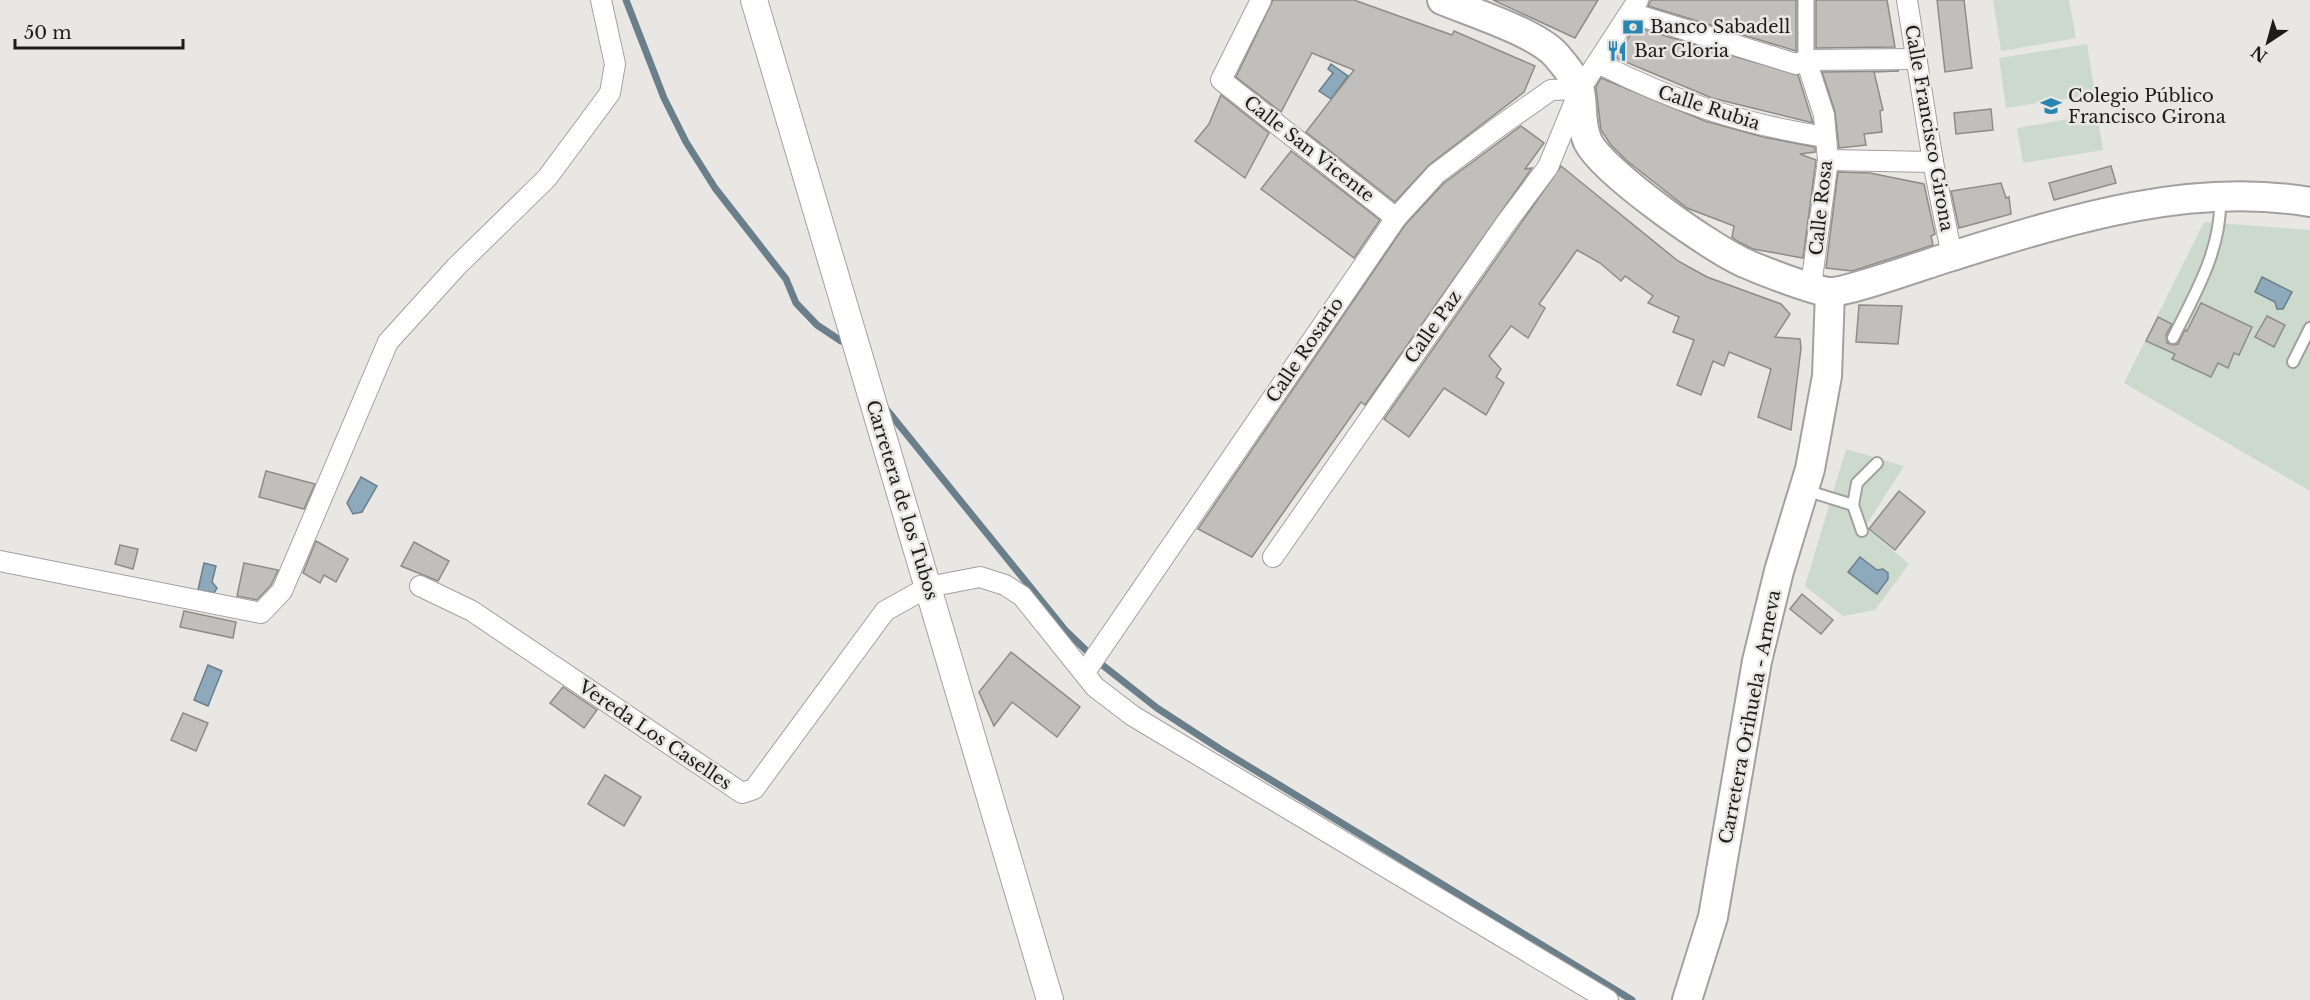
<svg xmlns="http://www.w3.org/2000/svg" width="2310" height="1000" font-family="'Libre Baskerville',serif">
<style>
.green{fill:#cbdacc}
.water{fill:#8da9bb;stroke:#6b7f8b;stroke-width:1.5}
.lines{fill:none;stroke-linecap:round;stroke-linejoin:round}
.stream{stroke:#6b7f8b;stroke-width:7}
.building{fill:#c1bfbc;stroke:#8e8c89;stroke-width:1.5}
.service-casing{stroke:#a3a19e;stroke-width:14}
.pedestrian-casing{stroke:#a3a19e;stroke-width:18}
.minor-casing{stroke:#a3a19e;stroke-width:22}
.tertiary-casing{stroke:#a3a19e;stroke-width:28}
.secondary-casing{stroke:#a3a19e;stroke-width:32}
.service{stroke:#fff;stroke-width:10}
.pedestrian{stroke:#fff;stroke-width:15}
.minor{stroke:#fff;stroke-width:20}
.tertiary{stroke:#fff;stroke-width:26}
.secondary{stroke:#fff;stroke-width:28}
.labels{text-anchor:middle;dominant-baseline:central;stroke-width:5;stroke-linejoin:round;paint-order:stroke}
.poi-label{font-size:18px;fill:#1d1c1b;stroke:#e9e7e4;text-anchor:start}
.street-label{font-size:18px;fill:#1d1c1b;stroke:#e9e7e4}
</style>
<rect width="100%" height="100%" fill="#e9e7e4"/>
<g class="green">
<polygon points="1993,0 2069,0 2076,38 2001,51"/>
<polygon points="2087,44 2095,94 2006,108 1999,58"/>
<polygon points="2097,114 2103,150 2023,163 2017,128"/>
<polygon points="2204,222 2310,230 2310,491 2124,383"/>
<polygon points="1846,449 1904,466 1865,527 1909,564 1875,610 1843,616 1805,586"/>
</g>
<g class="water">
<polygon points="1331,64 1348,76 1331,99 1319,91 1333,73 1328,69"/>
<polygon points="2262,277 2292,292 2283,309 2277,309 2275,302 2255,292"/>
<polygon points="361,477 377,486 362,512 353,514 347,503"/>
<polygon points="1860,557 1877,570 1883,569 1888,573 1888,579 1877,594 1848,572"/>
<polygon points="204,563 216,566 212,582 217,588 214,593 198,590"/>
<polygon points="208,665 222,671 208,706 194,700"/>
</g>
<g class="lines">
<g class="stream">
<polyline points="626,0 664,98 686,142 715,188 786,279 796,303 817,325 841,341"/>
<polyline points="887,410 1065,630 1092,656"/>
<polyline points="1096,660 1157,708 1220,749 1632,1000"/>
</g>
</g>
<g class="building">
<polygon points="1273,0 1354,0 1452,35 1454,31 1535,66 1524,92 1429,165 1395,202 1306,132 1354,70 1312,53 1281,112 1236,77"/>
<polygon points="1493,0 1598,0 1575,38"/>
<polygon points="1651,0 1796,0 1796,51 1648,6"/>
<polygon points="1816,0 1887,0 1895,47 1816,48"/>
<polygon points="1937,0 1964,0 1972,68 1945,72"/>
<polygon points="1635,27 1798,75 1813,123 1712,98 1616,58"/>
<polygon points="1899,71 1874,72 1883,110 1880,111 1882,132 1864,134 1866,145 1839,148 1835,112 1822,72"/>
<polygon points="1601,78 1705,121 1763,137 1815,147 1815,152 1800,154 1816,160 1803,258 1753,249 1739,242 1732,237 1734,226 1687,208 1626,160 1611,145 1601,130 1596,87"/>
<polygon points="1221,95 1269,133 1245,178 1195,141 1209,124"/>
<polygon points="1991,109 1993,130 1956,134 1954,113"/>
<polygon points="1521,126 1544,143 1525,169 1532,168 1365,405 1361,402 1252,557 1198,529 1405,225 1444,183"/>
<polygon points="1291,151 1380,220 1354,258 1261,189"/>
<polygon points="1561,166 1678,261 1707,277 1781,304 1790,314 1775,337 1800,339 1801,348 1791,430 1758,417 1771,369 1729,352 1724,366 1713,361 1701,395 1677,385 1694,340 1673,332 1679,317 1648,303 1653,296 1625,276 1621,281 1600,263 1577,250 1539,304 1545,308 1528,338 1511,326 1489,356 1501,369 1496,377 1504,383 1486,415 1444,388 1409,437 1384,419"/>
<polygon points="2111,166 2116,183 2054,200 2049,183"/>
<polygon points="1838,172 1870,173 1924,184 1935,234 1931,236 1933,245 1852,271 1826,268"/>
<polygon points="2001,183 2006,198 2009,197 2011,214 1959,228 1951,191"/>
<polygon points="2201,303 2252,327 2239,355 2234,353 2228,368 2218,363 2211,377 2172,359 2175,354 2146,341 2158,317 2172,324 2166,335 2167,343 2173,345 2178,344 2185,330 2187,331"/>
<polygon points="1859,305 1902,306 1898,344 1856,342"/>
<polygon points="2267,316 2285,325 2274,347 2255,337"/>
<polygon points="266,471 315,484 304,509 259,497"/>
<polygon points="1899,491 1925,512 1895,550 1869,529"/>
<polygon points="316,541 348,559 336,582 324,575 320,583 303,573"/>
<polygon points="414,542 449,561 438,581 401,566"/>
<polygon points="120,545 138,549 133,569 115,564"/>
<polygon points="244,563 278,570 271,585 257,600 237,596"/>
<polygon points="1802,594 1833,620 1821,634 1790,609"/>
<polygon points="184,611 236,622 233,638 180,627"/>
<polygon points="1011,652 1080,707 1057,737 1012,702 994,726 979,692"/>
<polygon points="563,687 597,710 584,728 550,703"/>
<polygon points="183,713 208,723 196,751 171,740"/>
<polygon points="605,775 641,797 624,826 588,804"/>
</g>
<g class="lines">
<g class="service-casing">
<g id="service">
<path d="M2173 338C2195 294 2222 249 2220 198"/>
<polyline points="2293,362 2310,328"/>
<polyline points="1805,490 1853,505 1857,483 1877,463"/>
<polyline points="1853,505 1862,531"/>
</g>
</g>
<g class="pedestrian-casing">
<polyline id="pedestrian" points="1806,0 1806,60"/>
</g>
<g class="minor-casing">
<g id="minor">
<polyline points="1261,0 1221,80 1396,218"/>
<polyline points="1907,0 1933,162 1952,256"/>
<polyline points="1631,13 1796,64 1806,60 1917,59"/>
<polyline points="1806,60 1824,115 1828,160 1811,286"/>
<path d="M1598 63C1673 101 1741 124 1826 137"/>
<polyline points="1828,160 1933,162"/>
<polyline points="1273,557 1506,223 1548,167 1580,89 1638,0"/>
<polyline points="0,561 261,613 282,591 388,342 456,267 547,178 610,93 615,64 601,0"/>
<polyline points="420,586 472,611 742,793 754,789 885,611 928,587 980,577 1005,585 1022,596 1095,687 1133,716 1608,1000"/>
<polyline points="1085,672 1396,218 1436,174 1497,128 1551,90 1580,89"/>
</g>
</g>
<g class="tertiary-casing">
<polyline id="tertiary" points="754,0 1050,1000"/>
</g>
<g class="secondary-casing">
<g id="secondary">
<path d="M1442 0C1471 12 1537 33 1556 55 1563 63 1574 77 1579 88 1584 100 1579 122 1588 142 1604 173 1713 250 1747 264 1765 272 1810 289 1828 292 1843 294 1929 263 1949 257 2065 221 2187 181 2310 202"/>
<polyline points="1687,1000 1713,917 1757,661 1779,571 1810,469 1827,376 1830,292"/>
</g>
</g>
<use href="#service" class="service"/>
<use href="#pedestrian" class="pedestrian"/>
<use href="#minor" class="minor"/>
<use href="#tertiary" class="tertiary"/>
<use href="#secondary" class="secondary"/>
</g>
<defs>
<g id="bank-bare" transform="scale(1.62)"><path d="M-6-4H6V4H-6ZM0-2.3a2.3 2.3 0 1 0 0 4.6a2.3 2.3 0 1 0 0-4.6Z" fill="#2985b2" stroke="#e9e7e4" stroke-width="2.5" paint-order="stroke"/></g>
<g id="restaurant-bare" transform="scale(1.62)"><path d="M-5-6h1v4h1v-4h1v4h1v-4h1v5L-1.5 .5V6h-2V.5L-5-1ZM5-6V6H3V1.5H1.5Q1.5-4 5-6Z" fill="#2985b2" stroke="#e9e7e4" stroke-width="2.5" paint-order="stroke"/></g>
<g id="school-bare" transform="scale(1.62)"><path d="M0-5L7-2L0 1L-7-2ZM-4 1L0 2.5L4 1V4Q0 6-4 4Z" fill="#2985b2" stroke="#e9e7e4" stroke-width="2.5" paint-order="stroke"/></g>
</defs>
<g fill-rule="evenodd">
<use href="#bank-bare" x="1633" y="27"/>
<use href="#restaurant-bare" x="1617" y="51"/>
<use href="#school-bare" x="2051" y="106"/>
</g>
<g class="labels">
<g class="poi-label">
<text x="1650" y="27">Banco Sabadell</text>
<text x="1634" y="51">Bar Gloria</text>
<text x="2068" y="96">Colegio Público<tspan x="2068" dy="21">Francisco Girona</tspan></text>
</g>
<g class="street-label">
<text transform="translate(1709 108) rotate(18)">Calle Rubia</text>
<text transform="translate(1929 128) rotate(80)">Calle Francisco Girona</text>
<text transform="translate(1309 149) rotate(38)">Calle San Vicente</text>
<text transform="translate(1821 208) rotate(-84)">Calle Rosa</text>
<text transform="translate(1433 327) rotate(-55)">Calle Paz</text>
<text transform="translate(1305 350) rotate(-56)">Calle Rosario</text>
<text transform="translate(902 500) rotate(73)">Carretera de los Tubos</text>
<text transform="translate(1750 717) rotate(-79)">Carretera Orihuela - Arneva</text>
<text transform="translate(655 735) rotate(34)">Vereda Los Caselles</text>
</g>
</g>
<g transform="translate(2268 42) rotate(216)" stroke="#e9e7e4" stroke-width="4.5" paint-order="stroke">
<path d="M0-4.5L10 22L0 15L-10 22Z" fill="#1d1c1b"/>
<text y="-9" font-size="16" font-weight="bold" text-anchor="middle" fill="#1d1c1b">N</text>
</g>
<path d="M15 39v9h168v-9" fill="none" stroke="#1d1c1b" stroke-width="3"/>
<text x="24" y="39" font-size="18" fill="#1d1c1b" stroke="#e9e7e4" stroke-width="4.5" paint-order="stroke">50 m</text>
</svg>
